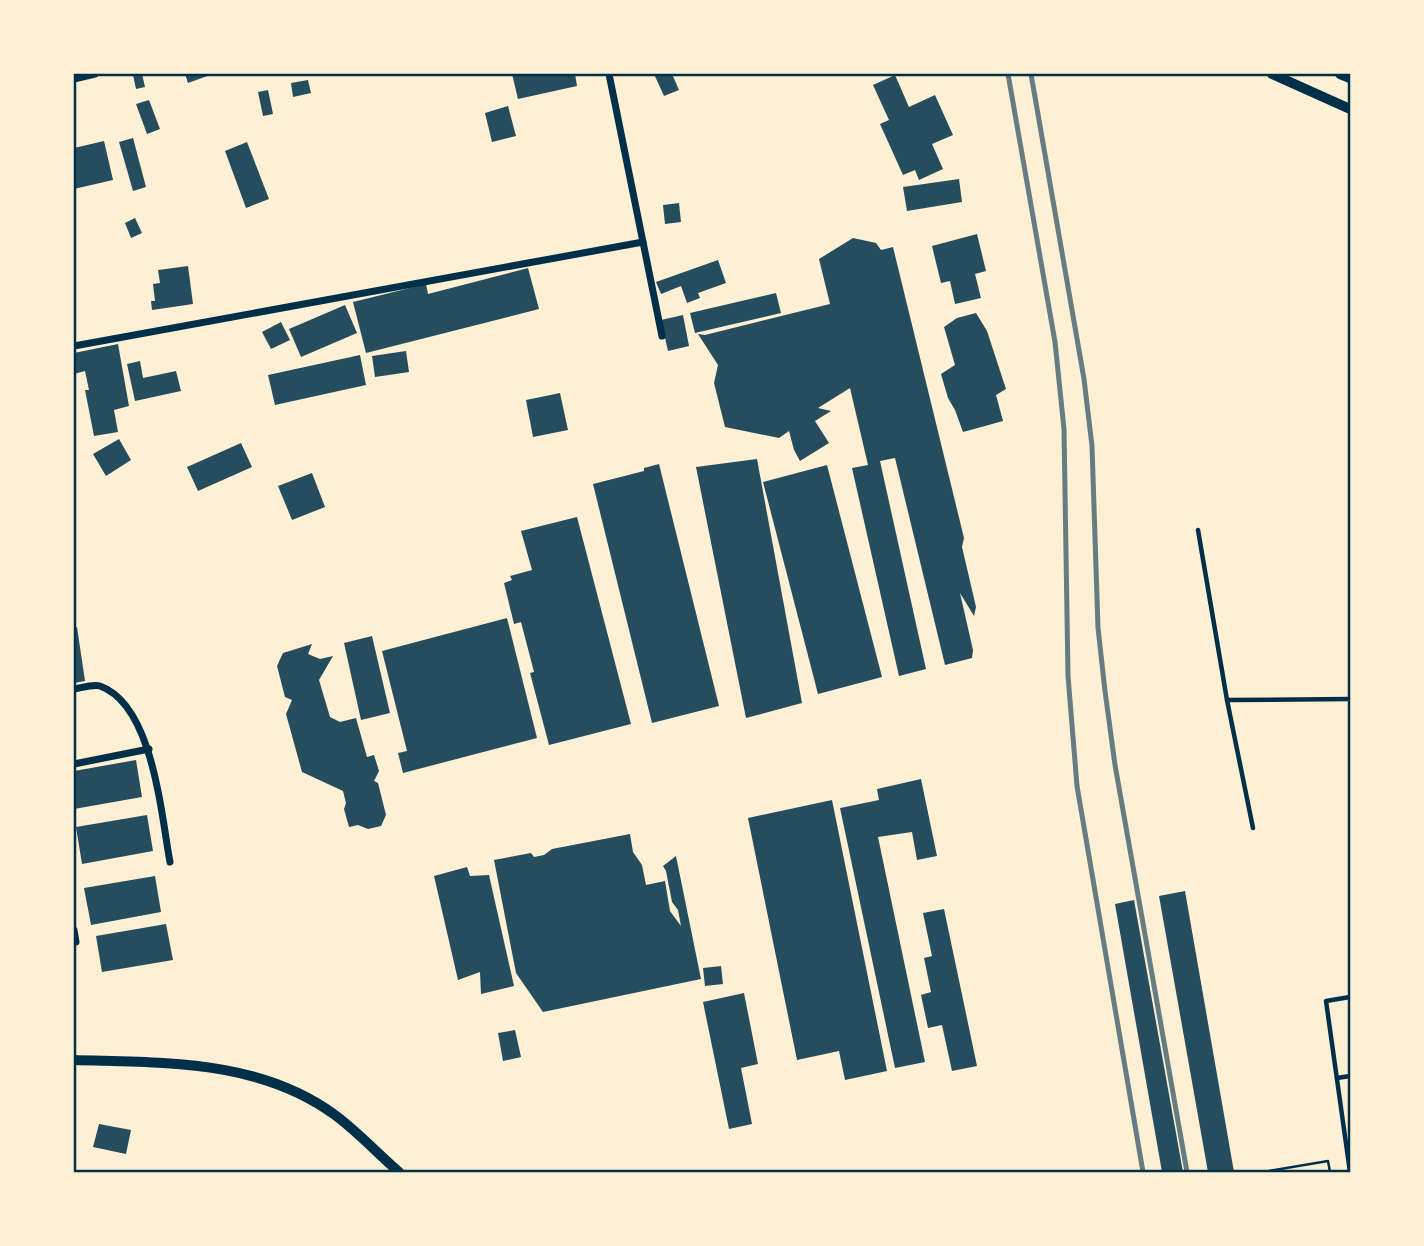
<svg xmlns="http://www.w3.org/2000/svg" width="1424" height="1246" font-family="'Public Sans',sans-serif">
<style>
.building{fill:#264d5e}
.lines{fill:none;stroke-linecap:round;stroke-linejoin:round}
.path{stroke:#003049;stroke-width:2.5}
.service{stroke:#003049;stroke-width:4.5}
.minor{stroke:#003049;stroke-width:7}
.tertiary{stroke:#003049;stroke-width:10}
.rail{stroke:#657d81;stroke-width:5}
.neatline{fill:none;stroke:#003049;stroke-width:2.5}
</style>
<rect width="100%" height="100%" fill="#fdf0d5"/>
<g class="building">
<polygon points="142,74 145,87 136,89 133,75"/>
<polygon points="185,74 213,74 188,83"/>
<polygon points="512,74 575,74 577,86 518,99"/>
<polygon points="654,74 672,74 679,90 664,96"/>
<polygon points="895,75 909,107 935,95 953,135 932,144 943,169 919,180 915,170 903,175 880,124 889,120 873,85"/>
<polygon points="308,80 311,93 293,97 291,83"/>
<polygon points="268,90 273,114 263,116 258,92"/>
<polygon points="149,100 160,129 147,134 136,104"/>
<polygon points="508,106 516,136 492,142 485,113"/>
<polygon points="133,138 146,187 133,191 119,142"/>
<polygon points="104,141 113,180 74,189 74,148"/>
<polygon points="247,142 269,199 246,208 225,151"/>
<polygon points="959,179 962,202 907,211 903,187"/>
<polygon points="679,203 681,222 665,224 663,205"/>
<polygon points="135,218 142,233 131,238 125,223"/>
<polygon points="977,234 986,271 975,274 981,298 955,304 950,281 941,283 932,246"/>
<polygon points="853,238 876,243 881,250 893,247 964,538 962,547 976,607 974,616 960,593 973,650 972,658 945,665 895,458 880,461 926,669 899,676 852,468 868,465 850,388 818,408 831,411 815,421 829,443 800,461 794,450 789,431 779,438 725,427 714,383 718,365 698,334 705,335 830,304 819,259"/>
<polygon points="718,260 726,283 698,293 700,298 687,303 681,286 661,294 656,282"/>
<polygon points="188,266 193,304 152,310 151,301 155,301 153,284 160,283 158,270"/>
<polygon points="528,268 539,309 366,353 353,302 426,284 428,294"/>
<polygon points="776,293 781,313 695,333 690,313"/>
<polygon points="345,305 357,333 301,357 289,329"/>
<polygon points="976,313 987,331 1006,389 996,395 1003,421 963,432 955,410 948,398 941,374 955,365 944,327 957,318"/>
<polygon points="683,315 689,346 668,351 661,320"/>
<polygon points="281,322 290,340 271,349 262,332"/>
<polygon points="118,344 129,406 114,410 118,432 94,436 85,390 89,390 85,371 74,374 74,353"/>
<polygon points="406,351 409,372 375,377 372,356"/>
<polygon points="360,355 366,385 275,405 268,375"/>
<polygon points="140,361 143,378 176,371 181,391 135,401 127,364"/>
<polygon points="560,393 568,430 533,437 526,400"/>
<polygon points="119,439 131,460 106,476 93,454"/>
<polygon points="241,443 252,467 198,491 187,467"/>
<polygon points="757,459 802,703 746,718 696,467"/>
<polygon points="659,464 719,706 652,723 593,484 644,471 644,468"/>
<polygon points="827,465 882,677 818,694 763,482"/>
<polygon points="312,473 325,507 292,520 278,486"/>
<polygon points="577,517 631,724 549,745 530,673 534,672 521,622 514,624 504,583 512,580 510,576 532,570 521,531"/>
<polygon points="507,618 537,738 403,773 398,753 407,751 382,651"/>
<polygon points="77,627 85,681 74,683 74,628"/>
<polygon points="372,636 390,713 361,720 344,643"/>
<polygon points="312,644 308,654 320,659 333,656 319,680 330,717 340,722 356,718 367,757 374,755 379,771 374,781 378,783 386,815 381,826 368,829 358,825 349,827 344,809 346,803 343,791 302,772 286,714 292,700 285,697 277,666 283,653"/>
<polygon points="136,760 142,797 74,809 74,771"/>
<polygon points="921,779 937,856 917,860 912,832 878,837 925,1062 895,1068 840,808 879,800 877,789"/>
<polygon points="832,800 887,1071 845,1080 839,1051 797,1060 748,818"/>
<polygon points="147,815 153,851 82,864 76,827"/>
<polygon points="630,834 633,852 642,865 646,885 665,881 670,911 681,926 678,910 672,902 666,871 663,866 676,856 701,979 543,1012 516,973 494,860 531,853 534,857 544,855 552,849"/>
<polygon points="467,867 470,876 489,875 514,986 481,994 480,972 458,980 434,876"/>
<polygon points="155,876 161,912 91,925 84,888"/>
<polygon points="1185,891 1234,1172 1208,1172 1159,896"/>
<polygon points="1134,900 1183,1172 1162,1172 1115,904"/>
<polygon points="944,909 977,1066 952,1071 942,1025 928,1028 921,995 931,992 924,958 932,956 923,913"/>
<polygon points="166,924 173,960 102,972 96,936"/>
<polygon points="721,966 723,984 705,986 703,968"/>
<polygon points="744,993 758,1064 741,1068 752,1124 729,1129 703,1002"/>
<polygon points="515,1030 521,1057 503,1061 498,1033"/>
<polygon points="99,1124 131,1130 126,1154 93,1147"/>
</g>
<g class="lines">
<polyline class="path" points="1263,1172 1328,1161 1330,1172"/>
<g class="service">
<polyline points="1198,530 1227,700 1253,828"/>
<polyline points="1227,700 1350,699"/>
<polyline points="1337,1078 1350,1076"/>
<polyline points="1350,1172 1326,1001 1350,997"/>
</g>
<g class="minor">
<polyline points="609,74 662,336"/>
<polyline points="74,79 95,74"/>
<polyline points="74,346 643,242"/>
<path d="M74 689C81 688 93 684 100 686 153 705 161 814 170 862"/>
<polyline points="74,764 149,749"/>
<polyline points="74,930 76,942"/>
</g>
<g class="tertiary">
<polyline points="1272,74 1350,109"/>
<polyline points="1340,74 1350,78"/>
<path d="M74 1060C164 1063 259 1059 335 1115 358 1132 378 1154 399 1172"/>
</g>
<g class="rail">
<polyline points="1008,74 1055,342 1064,429 1068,676 1077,786 1143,1172"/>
<polyline points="1031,74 1084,379 1092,446 1098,628 1105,691 1115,765 1187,1172"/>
</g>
</g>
<rect width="1424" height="1246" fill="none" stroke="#fdf0d5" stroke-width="150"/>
<rect x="75" y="75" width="1274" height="1096" class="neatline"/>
</svg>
